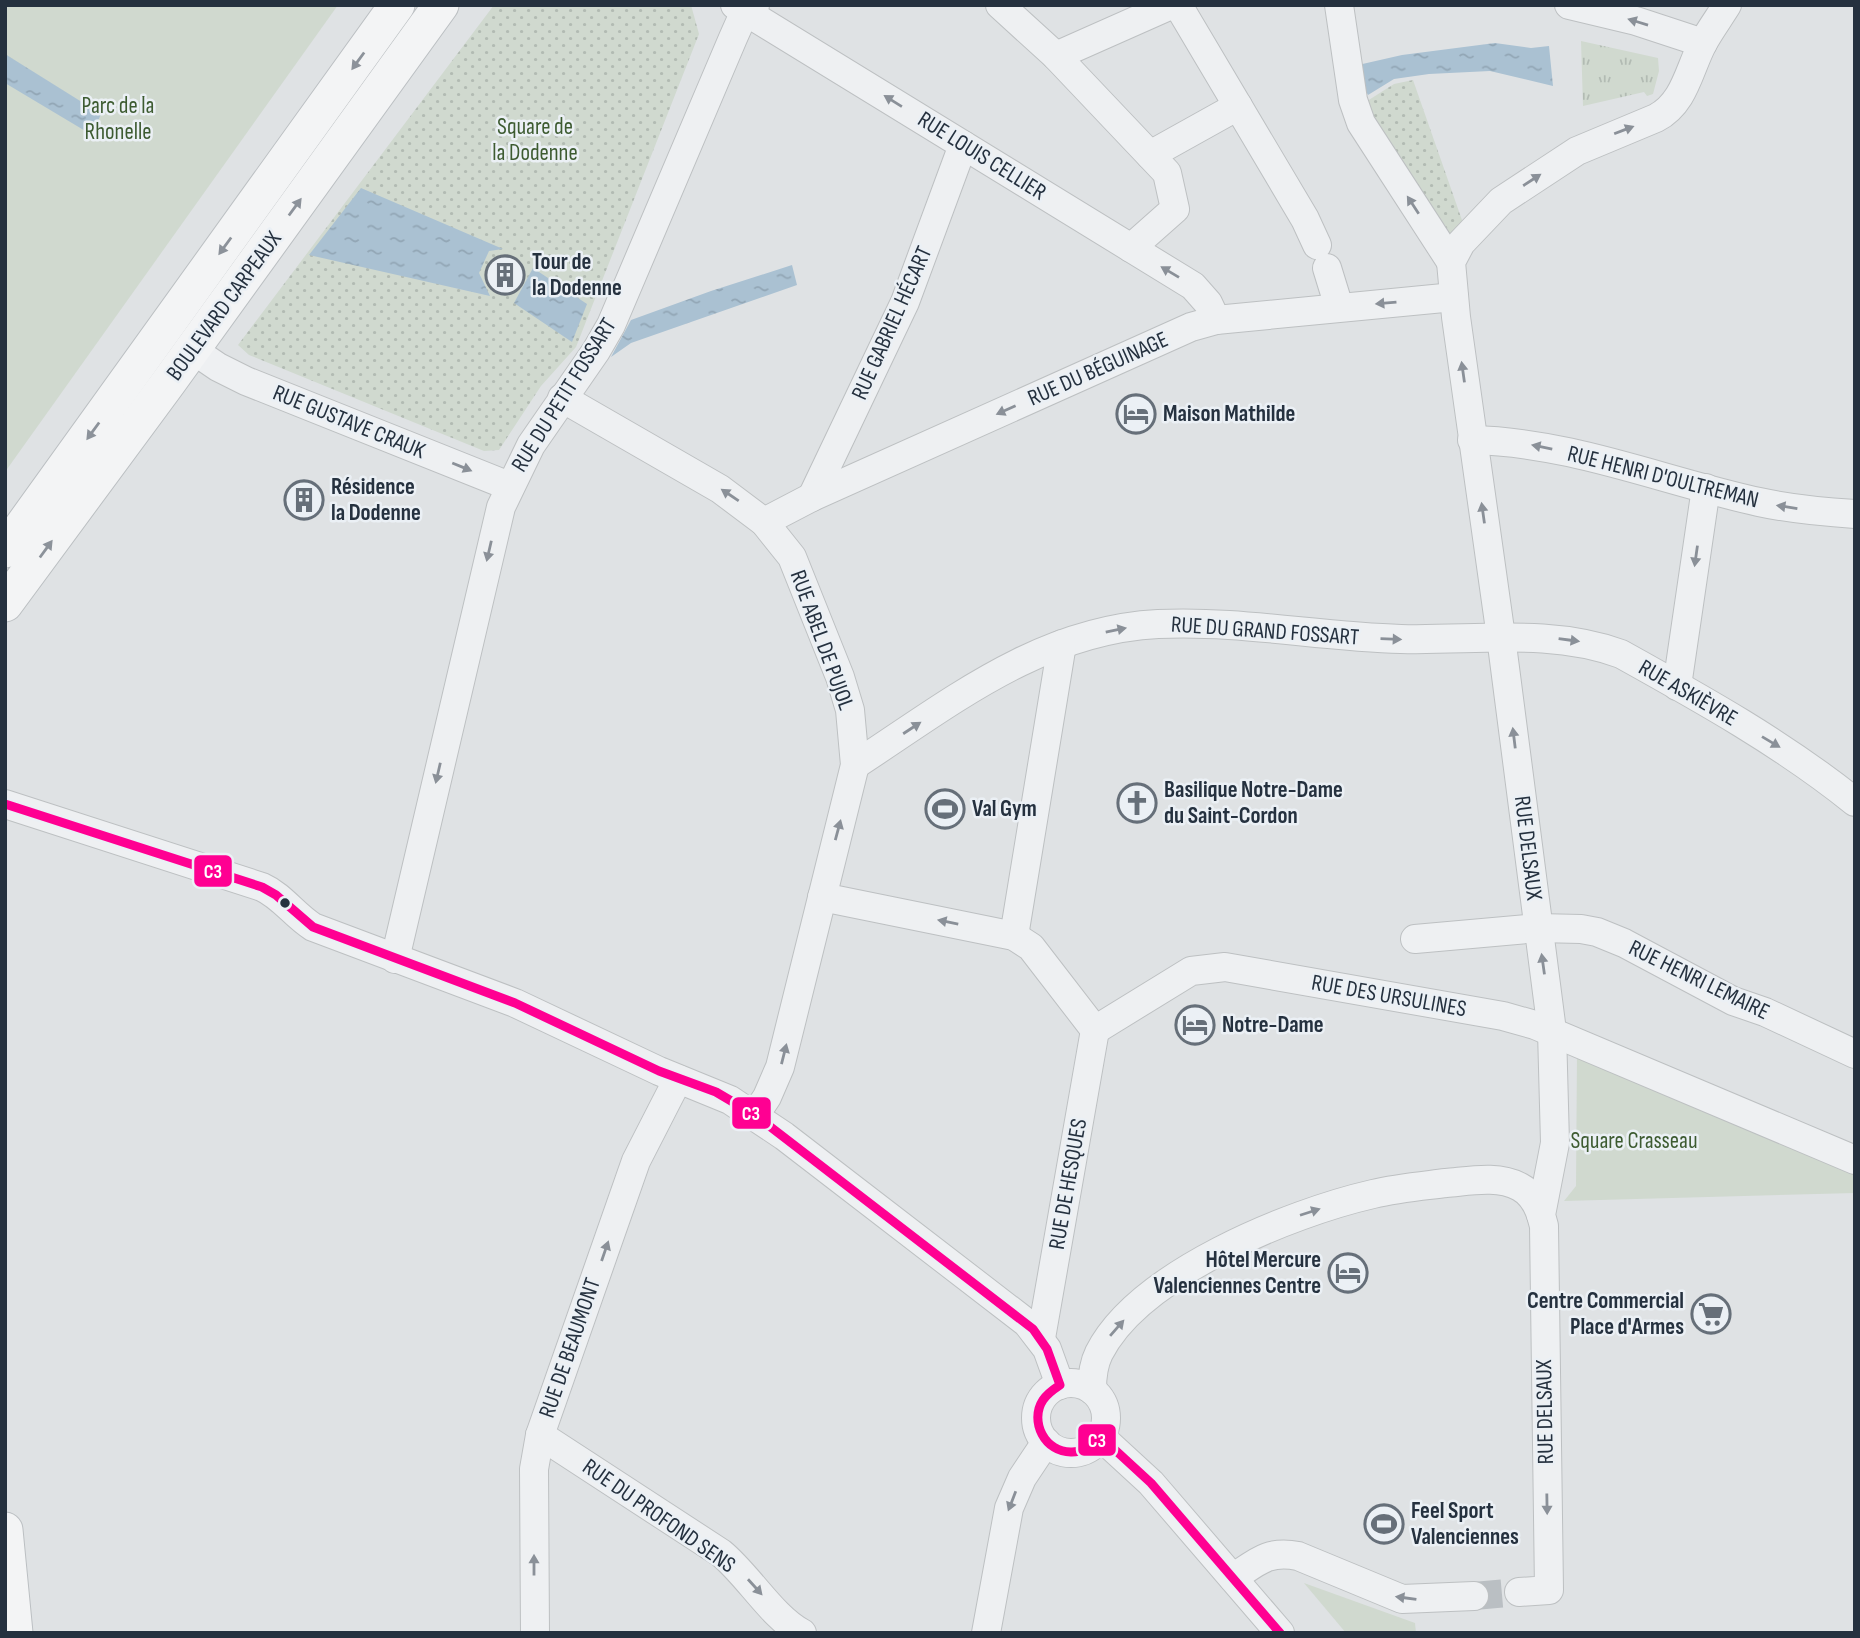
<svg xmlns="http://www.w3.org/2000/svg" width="1860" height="1638" font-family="'Sofia Sans Condensed',sans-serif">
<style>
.grass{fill:url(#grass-tufts)}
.park{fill:#d0d9cf}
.garden{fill:url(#garden-dots)}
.water{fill:url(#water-ripples)}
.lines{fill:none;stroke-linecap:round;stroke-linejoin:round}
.minor-tunnel{stroke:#babfc3;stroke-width:28;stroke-dasharray:28 14;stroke-linecap:butt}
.minor-casing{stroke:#bdc0c2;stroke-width:30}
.major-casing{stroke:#bbbfc2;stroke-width:37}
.minor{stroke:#eef0f2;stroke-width:28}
.major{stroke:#f3f4f5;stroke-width:35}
.bus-1-casing{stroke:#ebf0f5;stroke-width:14}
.bus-1{stroke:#ff0092;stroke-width:9}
.oneway{fill:#8a9098}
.oneway2{fill:#8c929a}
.bus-dot{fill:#25313f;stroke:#ebf0f5;stroke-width:2.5}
.labels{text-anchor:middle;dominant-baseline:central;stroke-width:5;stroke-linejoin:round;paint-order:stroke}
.park-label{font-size:23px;fill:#3d5b31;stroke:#ebf0f5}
.street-label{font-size:23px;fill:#25313f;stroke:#ebf0f5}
.poi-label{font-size:23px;font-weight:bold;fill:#25313f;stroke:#ebf0f5;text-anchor:start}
.line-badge{stroke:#ebf0f5;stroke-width:2.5}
.badge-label{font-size:19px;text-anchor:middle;font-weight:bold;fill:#fff}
</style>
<defs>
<pattern id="grass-tufts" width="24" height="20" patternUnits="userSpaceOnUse" patternTransform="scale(1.75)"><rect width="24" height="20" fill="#d0d9cf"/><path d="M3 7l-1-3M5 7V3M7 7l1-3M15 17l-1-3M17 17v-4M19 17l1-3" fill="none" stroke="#b2bbb3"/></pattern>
<pattern id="garden-dots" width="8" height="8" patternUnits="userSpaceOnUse" patternTransform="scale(1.75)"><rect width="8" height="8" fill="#d0d9cf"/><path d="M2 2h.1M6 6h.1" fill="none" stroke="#b2bbb3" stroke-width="1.8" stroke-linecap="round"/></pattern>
<pattern id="water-ripples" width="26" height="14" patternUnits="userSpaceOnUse" patternTransform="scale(1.75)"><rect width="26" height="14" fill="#aac1d2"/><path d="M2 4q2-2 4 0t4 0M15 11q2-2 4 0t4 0" fill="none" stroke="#92a6b5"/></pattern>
</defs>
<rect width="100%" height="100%" fill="#dfe2e4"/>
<polygon class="grass" points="1581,41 1658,58 1659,71 1653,94 1647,96 1644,92 1583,106"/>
<g class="park">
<polygon points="5,5 338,5 5,472"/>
<polygon points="1577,1053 1855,1167 1855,1193 1564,1201 1576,1186"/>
<polygon points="1304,1583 1415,1623 1416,1633 1346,1633"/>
</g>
<g class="garden">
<polygon points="494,5 691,5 699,34 576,347 541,386 499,450 484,451 249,355 238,345"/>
<polygon points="1413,80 1463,223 1447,245 1364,103 1394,84"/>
</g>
<g class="water">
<polygon points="1495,43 1531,48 1549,46 1553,86 1490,71 1429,74 1394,79 1368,95 1360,80 1358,65 1402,55"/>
<polygon points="5,54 101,114 92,135 5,83"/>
<polygon points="361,188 503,249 489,251 479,273 490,296 309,255"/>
<polygon points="792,265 797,285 631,343 611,357 631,320 711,291"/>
<polygon points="533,268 587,304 572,342 514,303"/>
</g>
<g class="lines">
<polyline class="minor-tunnel" points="1474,1596 1519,1592"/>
<g class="minor-casing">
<g id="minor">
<polyline points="735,5 1193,286 1208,303 1216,320"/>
<polyline points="1000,5 1056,56 1167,173 1175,209 1131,248"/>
<polyline points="1178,5 1305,219 1317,245"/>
<polyline points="1339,5 1353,100 1361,123 1451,262"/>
<polyline points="1569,5 1636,21 1703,43"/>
<polyline points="1056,56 1171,5"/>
<polyline points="1150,155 1238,106"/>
<polyline points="1327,268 1339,307"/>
<polyline points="193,350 218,367 246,381 509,486"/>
<polyline points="562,398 720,489 764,522 792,557 840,677 850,710 855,765 780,1067 767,1097 755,1115"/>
<path d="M1472 440C1571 442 1663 481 1759 502 1791 509 1823 512 1855 514"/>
<polyline points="812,497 905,302 963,145"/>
<polyline points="764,522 812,497 1191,327 1216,320 1454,297"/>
<polyline points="1677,686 1706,488"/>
<path d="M855 765C950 703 1040 630 1158 624 1239 620 1320 637 1401 639 1475 641 1550 628 1621 654 1702 699 1783 744 1855 802"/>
<path d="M5 804 262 887C282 896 294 915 313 927L515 1003 659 1071 730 1100 784 1136 1027 1323 1047 1349 1060 1385"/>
<polyline points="822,897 1014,936 1031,947 1095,1030"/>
<polyline points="1014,936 1062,644"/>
<polyline points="1415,939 1538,928 1581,929 1597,932 1624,943 1733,1001 1765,1012 1855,1054"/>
<polyline points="395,959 501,507 531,445 596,351 611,325 733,38 745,11 755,5"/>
<polyline points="1095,1030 1191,971 1225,967 1503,1016 1535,1025 1855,1160"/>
<polyline points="1041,1338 1095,1030"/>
<circle cx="1071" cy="1418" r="35"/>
<path d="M1092 1390C1092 1377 1093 1365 1099 1353 1139 1274 1290 1213 1373 1194 1397 1188 1422 1186 1446 1183 1470 1181 1498 1175 1520 1187 1531 1193 1537 1203 1541 1215"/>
<path d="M540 1435 721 1553C748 1575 773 1618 802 1633"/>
<polyline points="1101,1437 1151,1483 1280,1633"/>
<path d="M1233 1578C1257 1562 1268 1550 1298 1556L1402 1599 1474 1596"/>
<path d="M1519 1592 1549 1590 1544 1226 1541 1215 1555 1143 1552 1031 1501 637 1456 317 1451 262 1461 243 1501 201 1577 151 1656 118C1685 103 1689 69 1703 43 1710 30 1719 18 1727 5"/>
<polyline points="535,1633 534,1469 540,1435 636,1161 678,1079"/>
<polyline points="986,1633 1009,1508 1022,1478 1046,1442"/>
</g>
</g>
<g class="major-casing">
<g id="major">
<polyline points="5,550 397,5"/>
<polyline points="5,604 168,383 441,5"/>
<polyline points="5,1530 15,1633"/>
</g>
</g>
<use href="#minor" class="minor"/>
<use href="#major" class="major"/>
<g class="bus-1-casing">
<path id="bus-1" d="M5 804 262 887 276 895 313 927 515 1003 659 1071 716 1092 755 1115 1033 1329 1047 1349 1060 1385C1054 1389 1047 1394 1043 1400 1029 1421 1045 1453 1072 1452 1084 1452 1092 1444 1101 1437L1151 1483 1280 1633"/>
</g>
<use href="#bus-1" class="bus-1"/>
</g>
<defs><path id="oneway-solid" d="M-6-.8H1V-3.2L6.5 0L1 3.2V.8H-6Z" transform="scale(1.75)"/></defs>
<g class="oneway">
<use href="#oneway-solid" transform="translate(1638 22) rotate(-163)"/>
<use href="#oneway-solid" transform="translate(893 101) rotate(-148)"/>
<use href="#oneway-solid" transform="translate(1624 130) rotate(-21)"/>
<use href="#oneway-solid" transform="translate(1532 180) rotate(-33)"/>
<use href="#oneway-solid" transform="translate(1413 205) rotate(-123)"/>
<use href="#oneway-solid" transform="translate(1170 272) rotate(-149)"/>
<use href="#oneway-solid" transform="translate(1386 303) rotate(175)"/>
<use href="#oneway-solid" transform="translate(1463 372) rotate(-98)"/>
<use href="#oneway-solid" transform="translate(1006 410) rotate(156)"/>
<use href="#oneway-solid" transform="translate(1542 447) rotate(-168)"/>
<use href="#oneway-solid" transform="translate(462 467) rotate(22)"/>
<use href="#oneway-solid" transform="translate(730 495) rotate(-146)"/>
<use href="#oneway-solid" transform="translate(1787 507) rotate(-171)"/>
<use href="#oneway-solid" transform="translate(1483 513) rotate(-98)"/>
<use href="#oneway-solid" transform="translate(489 551) rotate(103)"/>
<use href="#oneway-solid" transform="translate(1696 556) rotate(98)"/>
<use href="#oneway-solid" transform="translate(1116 630) rotate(-12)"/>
<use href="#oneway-solid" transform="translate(1391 639) rotate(2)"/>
<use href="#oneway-solid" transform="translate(1569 640) rotate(8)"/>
<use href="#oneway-solid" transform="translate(912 728) rotate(-33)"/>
<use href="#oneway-solid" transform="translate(1514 738) rotate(-97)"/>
<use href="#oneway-solid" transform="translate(1771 742) rotate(31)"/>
<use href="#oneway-solid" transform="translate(438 773) rotate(103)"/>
<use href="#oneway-solid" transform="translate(838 830) rotate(-75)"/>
<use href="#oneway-solid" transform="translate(948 922) rotate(-168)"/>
<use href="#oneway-solid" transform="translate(1543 964) rotate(-98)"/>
<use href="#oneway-solid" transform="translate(784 1054) rotate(-76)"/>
<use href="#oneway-solid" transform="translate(1310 1212) rotate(-18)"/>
<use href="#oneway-solid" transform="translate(605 1251) rotate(-71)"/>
<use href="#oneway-solid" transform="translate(1117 1328) rotate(-49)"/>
<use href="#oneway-solid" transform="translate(1012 1501) rotate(111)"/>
<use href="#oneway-solid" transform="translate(1547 1504) rotate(89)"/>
<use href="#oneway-solid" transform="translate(534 1565) rotate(-90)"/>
<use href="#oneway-solid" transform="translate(755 1587) rotate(48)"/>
<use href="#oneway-solid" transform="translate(1406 1598) rotate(-172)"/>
</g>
<g class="oneway2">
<use href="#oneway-solid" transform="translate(358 61) rotate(126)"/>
<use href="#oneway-solid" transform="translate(295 207) rotate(-54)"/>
<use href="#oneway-solid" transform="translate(225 246) rotate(126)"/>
<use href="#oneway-solid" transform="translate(93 431) rotate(126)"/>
<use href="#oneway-solid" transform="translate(46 549) rotate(-54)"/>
</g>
<defs>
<g id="building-ring" transform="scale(2.0125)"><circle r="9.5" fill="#ebf0f5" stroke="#666f79" stroke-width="1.5"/><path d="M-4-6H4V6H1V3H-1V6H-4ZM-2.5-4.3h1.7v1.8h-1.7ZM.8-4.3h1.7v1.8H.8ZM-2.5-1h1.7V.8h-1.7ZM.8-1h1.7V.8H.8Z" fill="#666f79"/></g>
<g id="hotel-ring" transform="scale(2.0125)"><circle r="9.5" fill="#ebf0f5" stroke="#666f79" stroke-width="1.5"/><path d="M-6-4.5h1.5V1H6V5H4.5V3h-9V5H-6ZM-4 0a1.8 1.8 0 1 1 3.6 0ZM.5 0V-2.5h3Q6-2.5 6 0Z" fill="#666f79"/></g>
<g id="church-ring" transform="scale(2.0125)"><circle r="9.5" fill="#ebf0f5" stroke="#666f79" stroke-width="1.5"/><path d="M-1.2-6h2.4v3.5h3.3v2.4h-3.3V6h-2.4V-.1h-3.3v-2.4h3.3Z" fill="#666f79"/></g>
<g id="stadium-ring" transform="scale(2.0125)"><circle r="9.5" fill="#ebf0f5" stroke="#666f79" stroke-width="1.5"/><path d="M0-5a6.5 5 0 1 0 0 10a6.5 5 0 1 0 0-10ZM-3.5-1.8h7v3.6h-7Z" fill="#666f79"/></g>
<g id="supermarket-ring" transform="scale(2.0125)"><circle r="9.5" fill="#ebf0f5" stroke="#666f79" stroke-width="1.5"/><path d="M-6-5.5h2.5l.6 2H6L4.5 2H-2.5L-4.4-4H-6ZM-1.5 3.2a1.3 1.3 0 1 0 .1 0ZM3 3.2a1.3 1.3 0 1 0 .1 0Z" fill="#666f79"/></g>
</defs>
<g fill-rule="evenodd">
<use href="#building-ring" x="505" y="275"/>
<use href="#hotel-ring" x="1136" y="414"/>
<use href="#building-ring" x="304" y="500"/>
<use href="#church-ring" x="1137" y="803"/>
<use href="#stadium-ring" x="945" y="809"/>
<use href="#hotel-ring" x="1195" y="1025"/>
<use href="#hotel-ring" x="1348" y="1273"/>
<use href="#supermarket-ring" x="1711" y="1314"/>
<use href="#stadium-ring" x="1384" y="1524"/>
</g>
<circle class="bus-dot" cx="285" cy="903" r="6"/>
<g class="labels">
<g class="park-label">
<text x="118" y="106">Parc de la<tspan x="118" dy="26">Rhonelle</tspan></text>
<text x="535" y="127">Square de<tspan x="535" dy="26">la Dodenne</tspan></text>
<text x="1634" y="1141">Square Crasseau</text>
</g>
<g class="street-label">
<text transform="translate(982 156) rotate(32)">RUE LOUIS CELLIER</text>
<text transform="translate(224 306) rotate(-54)">BOULEVARD CARPEAUX</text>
<text transform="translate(892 323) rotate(-66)">RUE GABRIEL HÉCART</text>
<text transform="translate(1098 369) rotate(-24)">RUE DU BÉGUINAGE</text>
<text transform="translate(564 395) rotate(-58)">RUE DU PETIT FOSSART</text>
<text transform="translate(349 422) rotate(22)">RUE GUSTAVE CRAUK</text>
<text transform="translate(1663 477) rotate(14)">RUE HENRI D'OULTREMAN</text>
<text transform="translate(1265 631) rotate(4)">RUE DU GRAND FOSSART</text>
<text transform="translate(822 640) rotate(70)">RUE ABEL DE PUJOL</text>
<text transform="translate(1688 693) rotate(30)">RUE ASKIÈVRE</text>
<text transform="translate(1528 848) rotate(83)">RUE DELSAUX</text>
<text transform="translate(1699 980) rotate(26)">RUE HENRI LEMAIRE</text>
<text transform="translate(1389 996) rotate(10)">RUE DES URSULINES</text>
<text transform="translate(1068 1184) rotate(-80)">RUE DE HESQUES</text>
<text transform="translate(570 1348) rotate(-71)">RUE DE BEAUMONT</text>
<text transform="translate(1545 1412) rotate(-91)">RUE DELSAUX</text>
<text transform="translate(659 1516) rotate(35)">RUE DU PROFOND SENS</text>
</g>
<g class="poi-label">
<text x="532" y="262">Tour de<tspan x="532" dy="26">la Dodenne</tspan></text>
<text x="1163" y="414">Maison Mathilde</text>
<text x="331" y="487">Résidence<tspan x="331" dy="26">la Dodenne</tspan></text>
<text x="1164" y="790">Basilique Notre-Dame<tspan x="1164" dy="26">du Saint-Cordon</tspan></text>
<text x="972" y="809">Val Gym</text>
<text x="1222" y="1025">Notre-Dame</text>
<text x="1321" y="1260" text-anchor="end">Hôtel Mercure<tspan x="1321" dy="26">Valenciennes Centre</tspan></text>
<text x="1684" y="1301" text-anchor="end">Centre Commercial<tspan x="1684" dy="26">Place d'Armes</tspan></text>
<text x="1411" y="1511">Feel Sport<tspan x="1411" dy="26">Valenciennes</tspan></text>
</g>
</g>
<g class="line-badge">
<rect x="193" y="854" width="40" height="34" rx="7" fill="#ff0092"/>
<rect x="731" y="1096" width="41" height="34" rx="7" fill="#ff0092"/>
<rect x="1077" y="1423" width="40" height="34" rx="7" fill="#ff0092"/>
</g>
<g class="badge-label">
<text x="213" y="878">C3</text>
<text x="751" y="1120">C3</text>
<text x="1097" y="1447">C3</text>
</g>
<rect width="1860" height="1638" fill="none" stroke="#25313f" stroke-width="14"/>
</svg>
